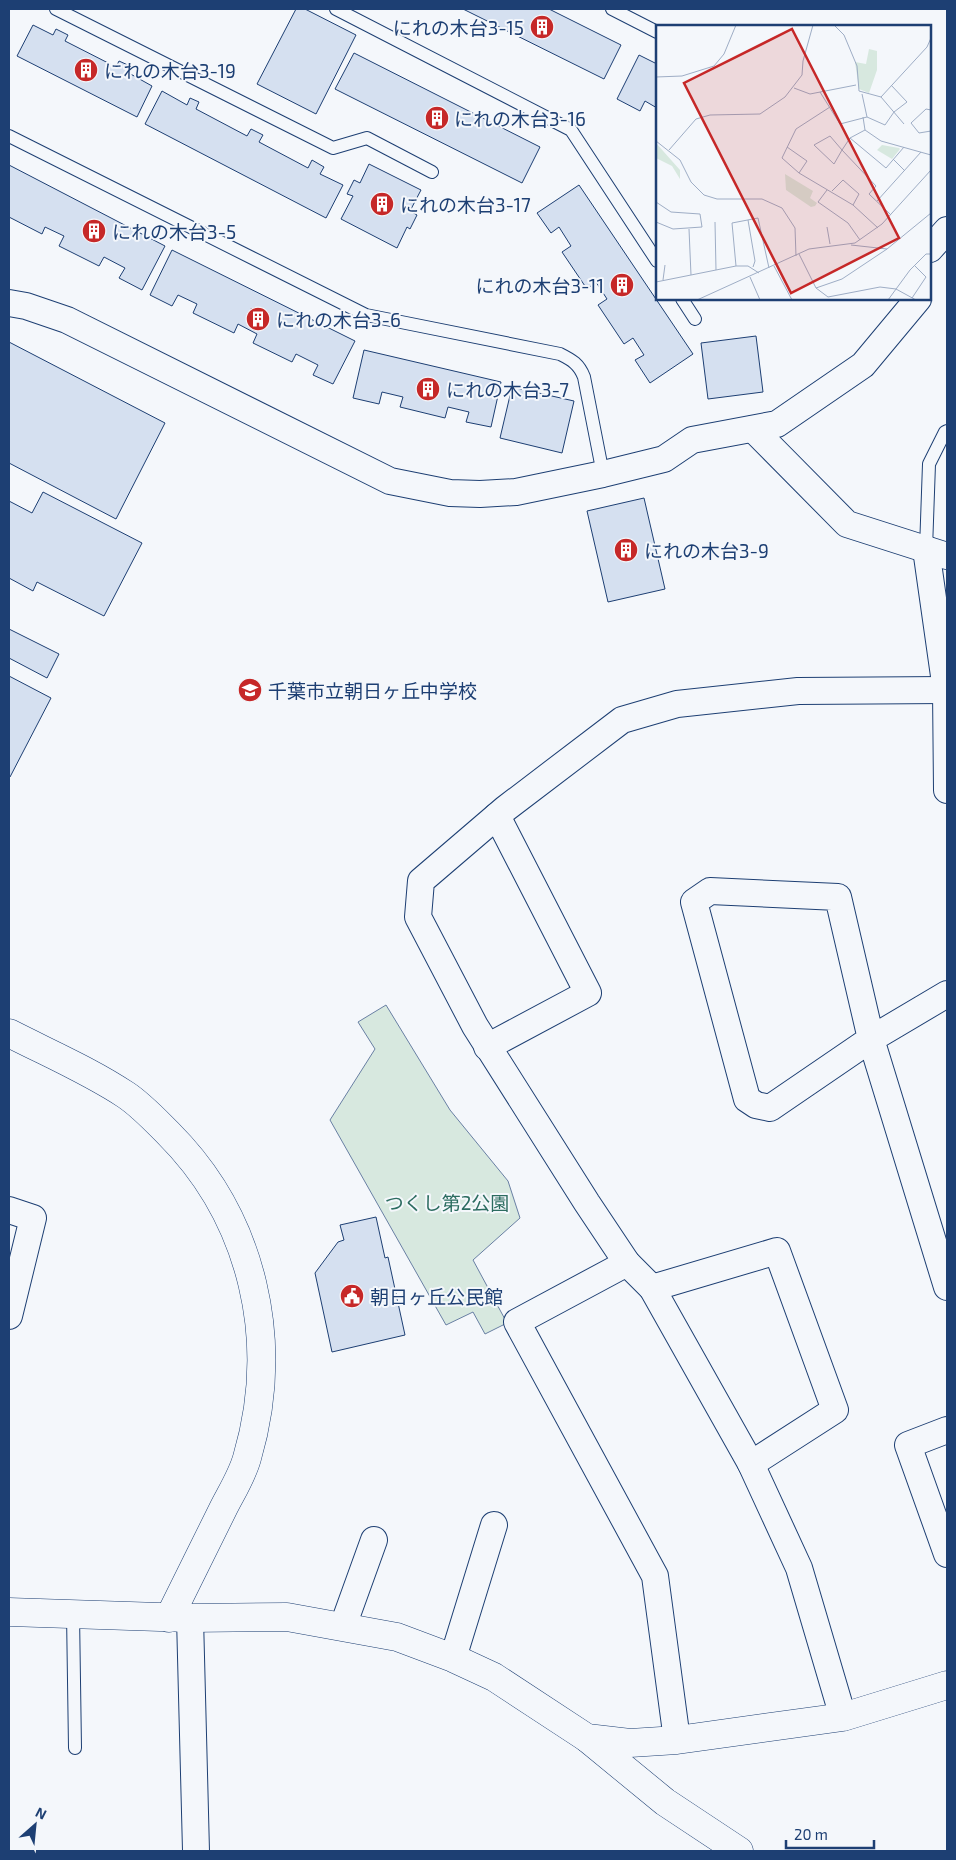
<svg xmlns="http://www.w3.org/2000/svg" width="956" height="1860" font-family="'Exo 2','Noto Sans JP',sans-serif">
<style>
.green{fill:#d7e8df;stroke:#687fa3}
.building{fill:#d5e0f0;stroke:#1d3f73}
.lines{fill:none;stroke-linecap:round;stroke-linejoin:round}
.lane-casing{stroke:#1d3f73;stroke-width:14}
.street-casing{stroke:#1d3f73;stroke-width:28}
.secondary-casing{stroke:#1d3f73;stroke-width:29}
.lane{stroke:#f4f7fb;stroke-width:12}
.street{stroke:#f4f7fb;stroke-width:26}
.secondary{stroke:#f4f7fb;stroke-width:28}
.labels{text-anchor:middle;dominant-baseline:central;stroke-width:4;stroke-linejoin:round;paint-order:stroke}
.poi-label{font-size:19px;fill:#1d3f73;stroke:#f4f7fb;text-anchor:start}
.park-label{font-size:19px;fill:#2c6c60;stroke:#f4f7fb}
.inset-road{fill:none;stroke:#9eadc5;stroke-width:1}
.view{fill:#c62828;fill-opacity:0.15;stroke:#c62828;stroke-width:2.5}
.inset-edge{fill:none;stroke:#1d3f73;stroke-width:2.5}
</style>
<rect width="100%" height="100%" fill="#f4f7fb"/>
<polygon class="green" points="386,1005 450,1110 508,1181 520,1218 473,1260 507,1323 485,1334 473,1312 446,1325 330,1120 375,1049 358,1022"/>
<g class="building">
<polygon points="296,9 305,9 356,35 316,114 257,84"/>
<polygon points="463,9 549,9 621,45 604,79"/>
<polygon points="33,25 53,35 56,29 68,35 65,41 116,67 119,61 130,66 127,72 152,86 137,117 17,56"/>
<polygon points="354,53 540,147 522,183 335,89"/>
<polygon points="639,55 657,64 657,108 645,101 640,111 617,99"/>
<polygon points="162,91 187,105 190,98 199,102 196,109 247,136 251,129 263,135 259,142 308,168 312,160 324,167 320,174 343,185 326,218 145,124"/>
<polygon points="369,164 421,190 410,211 417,215 410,229 407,227 397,248 341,219 353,196 347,194 354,180 360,183"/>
<polygon points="9,165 165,246 142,290 119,278 125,268 104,257 99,266 59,246 64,236 45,227 42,234 9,217"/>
<polygon points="579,185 693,354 650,383 635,360 644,355 633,338 624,344 598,305 607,299 596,282 587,289 562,252 571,246 559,227 551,233 537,213"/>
<polygon points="172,250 355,341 333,384 313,375 318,365 296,354 292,362 253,343 257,334 238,324 234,333 193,313 197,304 178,295 172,306 150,295"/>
<polygon points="756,336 763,392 708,399 701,343"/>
<polygon points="9,342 165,423 116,519 9,463"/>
<polygon points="364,350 501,382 491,427 466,422 469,412 448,407 445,418 400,407 403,397 382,392 379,404 353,398"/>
<polygon points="512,387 574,401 562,453 500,438"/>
<polygon points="43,492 142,543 104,616 37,582 33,591 9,578 9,501 32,513"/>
<polygon points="644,498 665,589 608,602 587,511"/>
<polygon points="9,629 59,654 47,678 9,658"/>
<polygon points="9,676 51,698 10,777 9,776"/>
<polygon points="376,1217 385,1258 388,1257 405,1335 332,1352 315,1273 338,1242 344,1240 340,1225"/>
</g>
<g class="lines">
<g class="lane-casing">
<g id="lane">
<polyline points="56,9 333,148 367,138 432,172"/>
<polyline points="336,9 571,130 657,261"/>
<polyline points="612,9 657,32"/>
<path d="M9 136 366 315 560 354C572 360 579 364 584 377L603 474"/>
<polyline points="682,299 695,319"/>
<polyline points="926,549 929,464 945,432 947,431"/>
<polyline points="73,1614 75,1748"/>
</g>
</g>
<g class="street-casing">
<g id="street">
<polyline points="930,249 947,230"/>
<polyline points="9,303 26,306 67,320 390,481 450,493 480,494 516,492 603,474 664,459 692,440 777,424 863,365 918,299"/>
<polyline points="753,429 847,524 947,556"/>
<polyline points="926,549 946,690 947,790"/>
<polyline points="947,994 871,1039 770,1108 756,1105 747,1099 694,902 710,891 838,897 871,1039 947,1287"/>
<polyline points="487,1047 588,993 497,816"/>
<polyline points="9,1210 33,1218 9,1316"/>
<polyline points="627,1263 517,1322 655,1576 677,1740"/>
<polyline points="652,1288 777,1251 835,1410 751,1464"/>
<polyline points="947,1430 908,1445 947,1554"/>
<polyline points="190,1618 196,1851"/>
<polyline points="343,1626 374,1540"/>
<polyline points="453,1658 494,1525"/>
<polyline points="843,1717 799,1568 751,1464 652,1288 627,1263 587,1203 475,1026 418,917 421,881 505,809 622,720 677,704 798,691 946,690"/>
</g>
</g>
<g class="secondary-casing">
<g id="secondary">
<path d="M9 1033C48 1053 90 1071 126 1095 141 1105 155 1120 168 1133 254 1219 281 1342 247 1458 242 1476 231 1493 223 1509 205 1545 187 1582 169 1618"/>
<polyline points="9,1612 190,1618 287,1617 397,1637 453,1658 494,1677 587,1738 630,1743 677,1740 843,1717 947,1685"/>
<polyline points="587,1738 665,1802 739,1851"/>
</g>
</g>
<use href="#lane" class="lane"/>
<use href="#street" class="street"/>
<use href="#secondary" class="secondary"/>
</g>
<defs>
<g id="building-disc" transform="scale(1.25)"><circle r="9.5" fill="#c62828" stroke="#f4f7fb"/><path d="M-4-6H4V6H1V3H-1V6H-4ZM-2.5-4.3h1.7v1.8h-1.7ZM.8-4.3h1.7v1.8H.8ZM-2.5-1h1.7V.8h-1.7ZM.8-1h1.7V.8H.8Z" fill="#fff"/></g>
<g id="school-disc" transform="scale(1.25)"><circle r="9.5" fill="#c62828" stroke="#f4f7fb"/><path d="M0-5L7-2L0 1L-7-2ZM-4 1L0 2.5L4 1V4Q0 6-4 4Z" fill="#fff"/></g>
<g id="civic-disc" transform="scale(1.25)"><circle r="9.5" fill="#c62828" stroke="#f4f7fb"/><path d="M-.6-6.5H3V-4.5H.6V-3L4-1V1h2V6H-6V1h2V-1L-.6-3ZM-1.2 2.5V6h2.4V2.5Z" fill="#fff"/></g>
</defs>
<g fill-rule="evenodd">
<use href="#building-disc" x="542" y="27"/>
<use href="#building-disc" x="86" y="70"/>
<use href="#building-disc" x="437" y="118"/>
<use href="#building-disc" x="382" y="204"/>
<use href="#building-disc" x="94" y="231"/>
<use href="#building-disc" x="622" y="285"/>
<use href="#building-disc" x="258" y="319"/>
<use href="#building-disc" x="428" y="389"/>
<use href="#building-disc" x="626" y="550"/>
<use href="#school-disc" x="250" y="690"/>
<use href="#civic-disc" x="352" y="1296"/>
</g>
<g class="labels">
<g class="poi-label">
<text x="524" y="27" text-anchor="end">にれの木台3-15</text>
<text x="104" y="70">にれの木台3-19</text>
<text x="454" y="118">にれの木台3-16</text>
<text x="400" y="204">にれの木台3-17</text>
<text x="112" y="231">にれの木台3-5</text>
<text x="604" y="285" text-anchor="end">にれの木台3-11</text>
<text x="276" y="319">にれの木台3-6</text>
<text x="446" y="389">にれの木台3-7</text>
<text x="644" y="550">にれの木台3-9</text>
<text x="268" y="690">千葉市立朝日ヶ丘中学校</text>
<text x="370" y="1296">朝日ヶ丘公民館</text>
</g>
<g class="park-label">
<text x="447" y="1202">つくし第2公園</text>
</g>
</g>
<g transform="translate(656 25)">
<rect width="275" height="275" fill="#f4f7fb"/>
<path d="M213 24 221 26V45L213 68 203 64 199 37 210 39ZM0 118 24 145V154L16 141 0 133ZM226 120 243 123 244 124 236 134 221 125ZM129 149 157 166 154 173 161 178 159 181 155 182 130 165Z" fill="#d7e8df"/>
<path class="inset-road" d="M178 0 188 10 201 41 203 66 225 72 248 99M0 52 26 51 58 41 68 29 80 0M138 63 154 69 200 60M164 67 184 99 211 92 229 100 238 87 251 77 235 60M206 69 211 92M225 72 271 22 275 13M174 82 140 104 126 133 143 148 197 180 222 203M275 85 270 84 255 98 263 108 275 106M207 92 209 105 225 116 275 130M209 105 194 113 186 125 178 139 158 120 174 111 186 125 220 161 213 169 235 190M194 113 230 143 248 122M0 116 24 135 35 157 48 170 61 174H106L126 183 139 203 140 231M131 122 151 136 143 148M13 125 40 94 54 90 104 89 129 72 146 50 147 36 157 0M237 134 249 146M171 165 162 177 192 198 204 215M176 166 187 155 203 169 197 180M221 176 265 127M0 177 15 187 44 189 46 202 17 204 0 197M92 195 99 236 97 242M59 197 60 245M171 202 174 219M33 204 35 250M195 220 231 224 275 188M143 229 160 263 172 272 224 262 240 264 260 275M80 241 76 198 102 193 113 243M118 241 136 275M94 252 104 275M7 255 9 240M0 257 80 241H92L103 248M160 263 186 254 231 224M256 273 270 252 259 241M41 275 153 224 199 218 226 199 275 145M232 275 254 245 270 229H275"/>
<path class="view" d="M136 4 243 213 135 268 28 58Z"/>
<rect width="275" height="275" class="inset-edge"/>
</g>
<rect width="956" height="1860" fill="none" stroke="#1d3f73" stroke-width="20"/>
<g transform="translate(35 1825) rotate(27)" stroke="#f4f7fb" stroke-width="4" paint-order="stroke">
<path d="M0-4L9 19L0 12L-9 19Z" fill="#1d3f73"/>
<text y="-8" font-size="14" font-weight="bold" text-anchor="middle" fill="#1d3f73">N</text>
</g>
<path d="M786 1840v8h88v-8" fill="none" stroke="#1d3f73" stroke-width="2.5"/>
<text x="794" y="1840" font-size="15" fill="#1d3f73" stroke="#f4f7fb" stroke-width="4" paint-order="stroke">20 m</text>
</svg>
